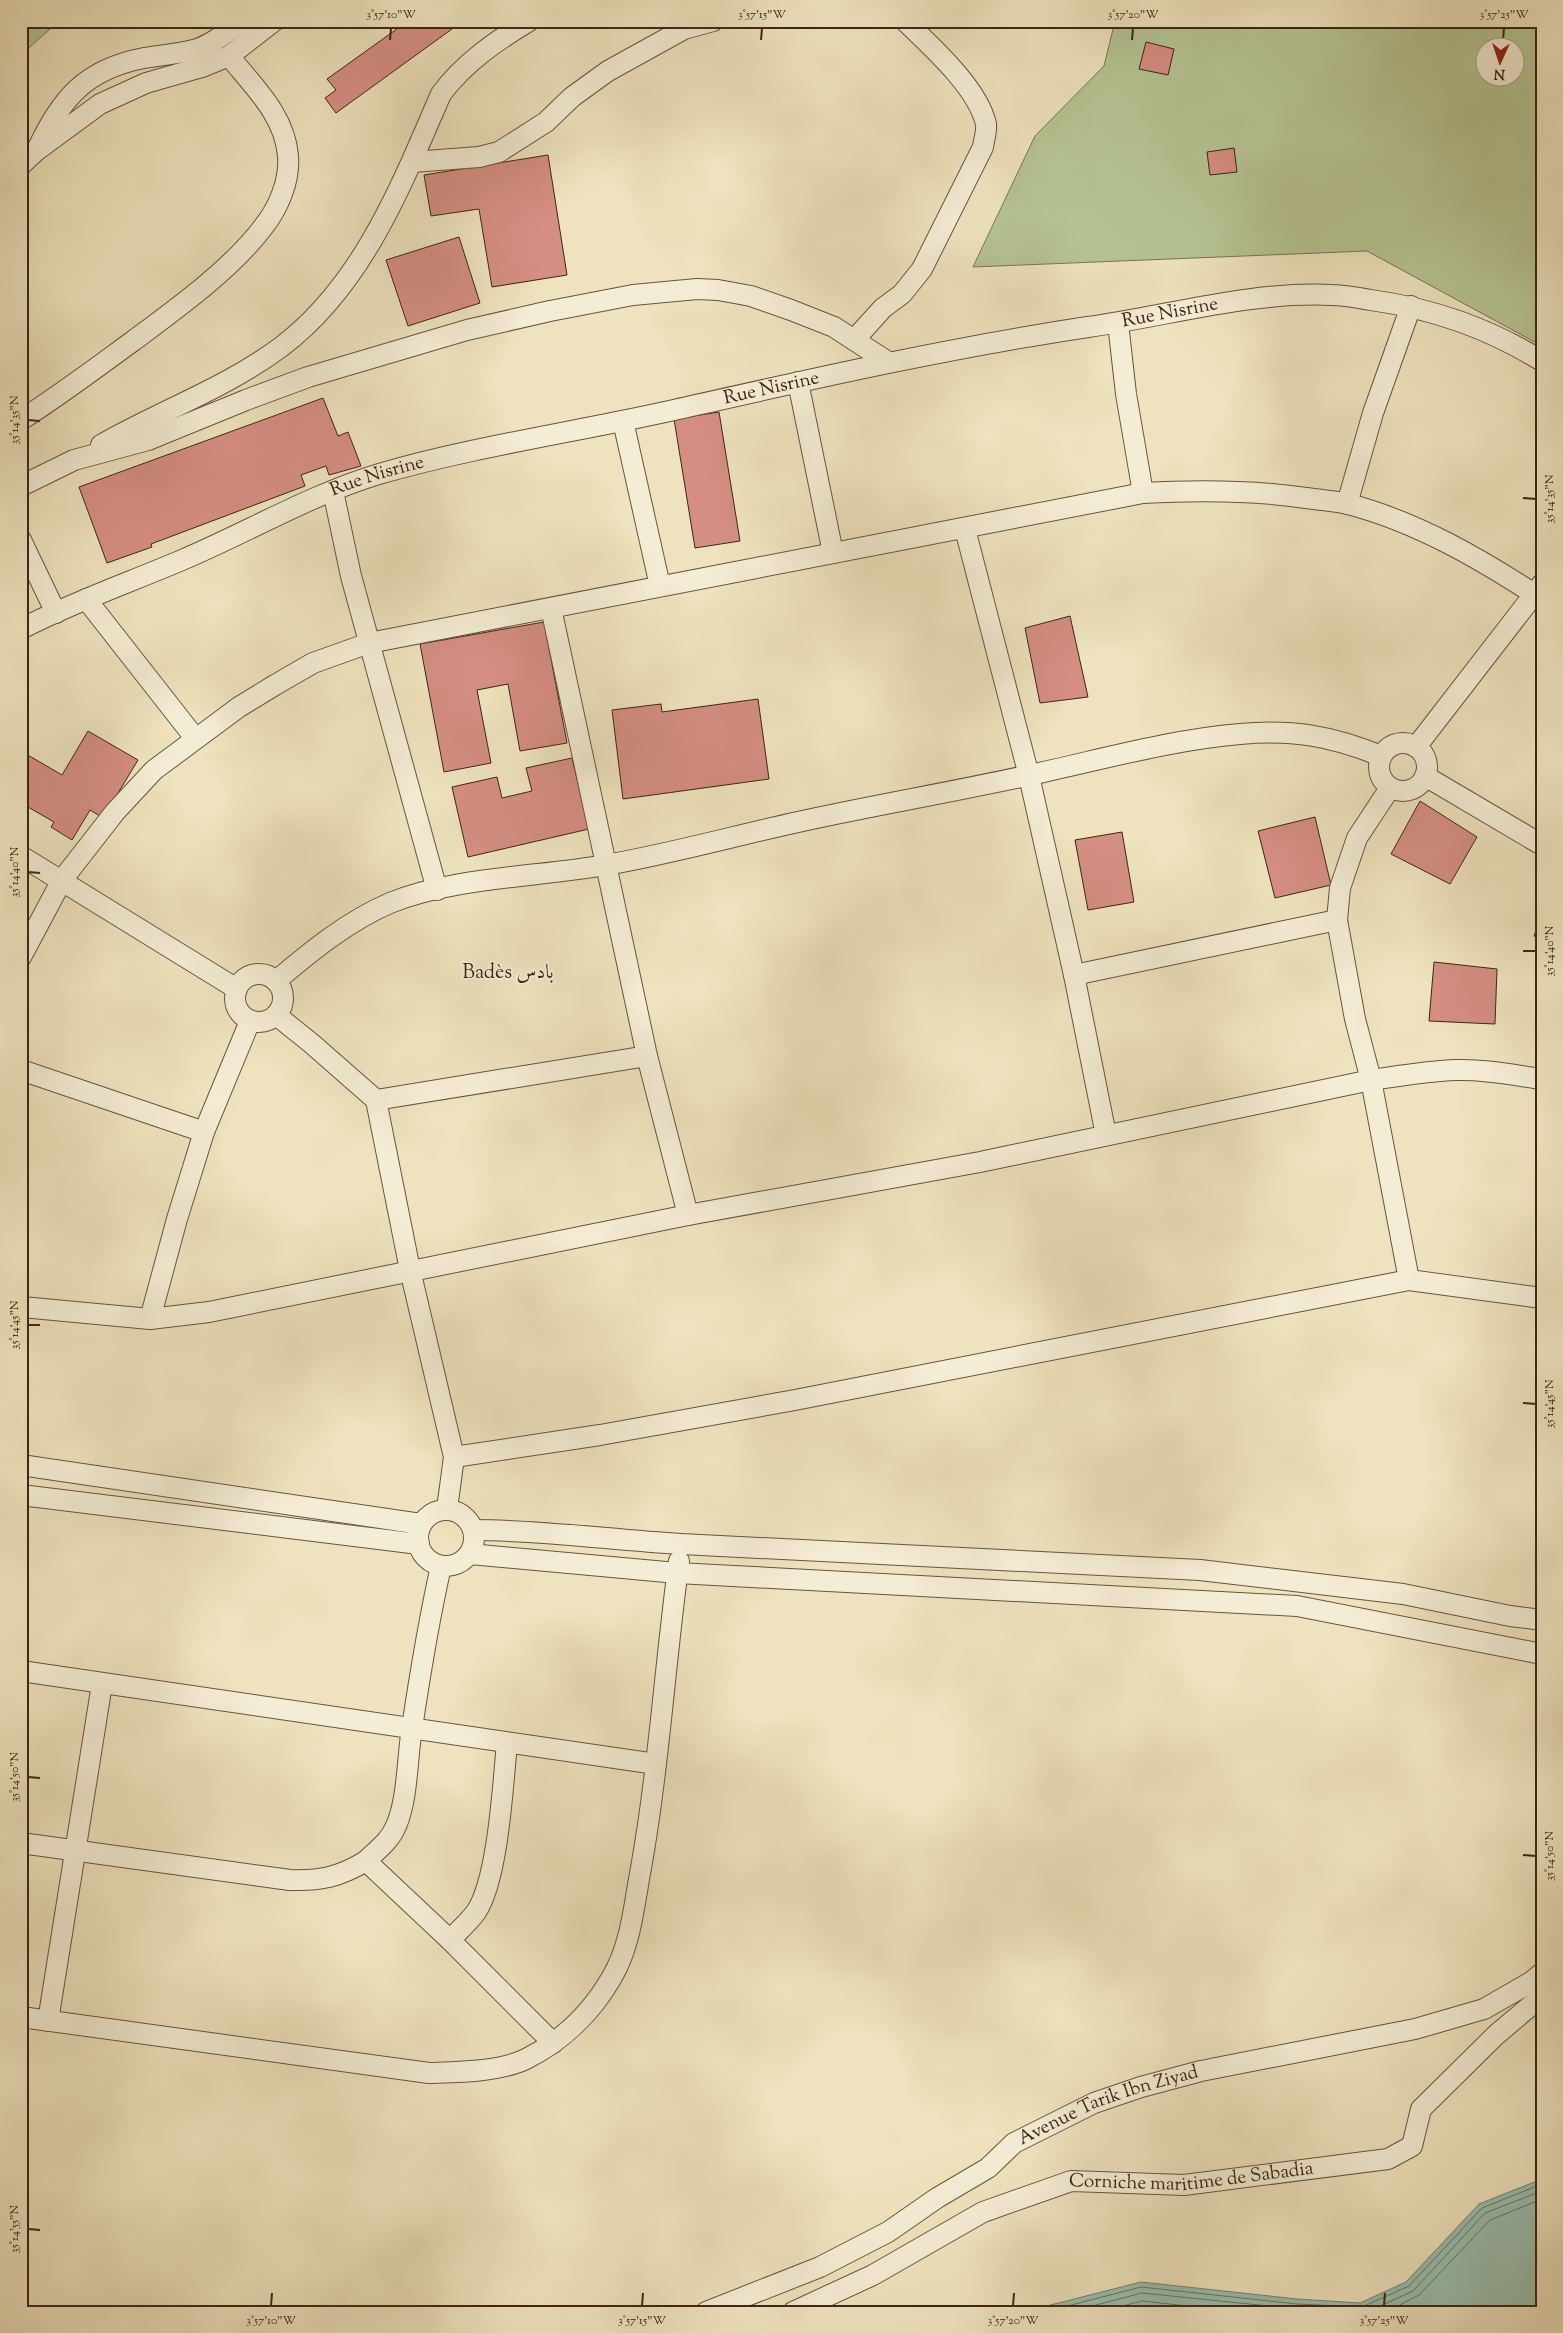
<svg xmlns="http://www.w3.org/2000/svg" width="1563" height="2333" font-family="'Sorts Mill Goudy',Amiri,serif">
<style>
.grass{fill:#b6c494;stroke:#797454;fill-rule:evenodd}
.water{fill:#99beae;stroke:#748171}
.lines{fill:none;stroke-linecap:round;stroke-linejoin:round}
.shore{stroke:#6a7262;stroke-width:1}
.building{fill:#d58e84;stroke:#3c2515}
.minor-casing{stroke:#68543f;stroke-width:22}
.minor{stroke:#f4edd5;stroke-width:20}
.ticks{fill:none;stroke:#3c2515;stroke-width:2}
.labels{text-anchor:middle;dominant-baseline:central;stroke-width:4;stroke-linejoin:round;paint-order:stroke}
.street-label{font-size:19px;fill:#3c2515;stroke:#f4edd5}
.neighbourhood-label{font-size:20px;fill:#3c2515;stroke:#f4edd5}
.neatline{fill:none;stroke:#3c2515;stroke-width:2}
.ticks-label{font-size:12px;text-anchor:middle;fill:#3c2515}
</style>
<rect width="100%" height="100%" fill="#eee3be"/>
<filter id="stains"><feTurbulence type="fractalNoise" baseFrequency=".004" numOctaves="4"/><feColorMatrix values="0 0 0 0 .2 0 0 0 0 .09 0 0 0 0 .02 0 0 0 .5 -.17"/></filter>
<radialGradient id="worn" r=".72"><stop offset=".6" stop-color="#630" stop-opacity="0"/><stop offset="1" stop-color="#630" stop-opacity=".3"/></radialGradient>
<g class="grass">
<polygon points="21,21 59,21 21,55"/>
<path d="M1115 21H1542V346L1367 251 973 267 1035 136 1104 66ZM1486 48H1516V78H1486Z"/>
</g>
<polygon class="water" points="1542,2179 1542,2312 1023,2312 1141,2282 1297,2299 1360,2303 1406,2282 1479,2204"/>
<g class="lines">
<g class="shore">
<polyline points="1044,2312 1141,2287 1297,2304 1362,2307 1409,2286 1482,2208 1542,2184"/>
<polyline points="1069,2312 1142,2293 1327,2312"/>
<polyline points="1099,2312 1142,2301 1243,2312"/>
<polyline points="1367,2312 1413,2291 1485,2213 1542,2191"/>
<polyline points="1386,2312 1419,2295 1490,2220 1542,2199"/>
</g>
</g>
<g class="building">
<polygon points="408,21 463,21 336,113 325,98 336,90 327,79"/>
<polygon points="1498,21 1514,21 1505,29"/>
<polygon points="1146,42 1174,49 1168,75 1139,69"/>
<polygon points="1234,148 1237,172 1210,175 1207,152"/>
<polygon points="548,155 567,275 492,287 479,209 431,216 424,175"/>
<polygon points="459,237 480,303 408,326 386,260"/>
<polygon points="323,398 338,436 348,432 361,466 329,475 326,466 301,475 305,486 151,544 152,547 107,563 79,487"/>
<polygon points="719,412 740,541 695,548 674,419"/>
<polygon points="1070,616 1088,697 1040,703 1025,628"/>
<polygon points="544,622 567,743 520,751 508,684 477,690 491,763 444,772 420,644"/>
<polygon points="758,699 769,779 623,799 612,710 661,704 662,712"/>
<polygon points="88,731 138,760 103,818 90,810 72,840 51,827 54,822 21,803 21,751 62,775"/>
<polygon points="572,758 589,829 468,857 452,787 497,777 502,798 532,791 526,768"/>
<polygon points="1420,801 1477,837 1450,884 1391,854"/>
<polygon points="1315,817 1331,885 1275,898 1258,831"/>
<polygon points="1122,832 1134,902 1088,910 1075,840"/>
<polygon points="1542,915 1542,939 1534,936"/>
<polygon points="1434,962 1497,969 1495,1024 1429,1021"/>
</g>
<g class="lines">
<g class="minor-casing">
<g id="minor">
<path d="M37 150C61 98 86 69 144 58 161 55 180 54 197 49 213 44 228 31 242 21"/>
<polyline points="412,162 479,157 499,152 546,122 572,97 608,71 684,29 713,21"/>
<polyline points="21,165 36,151 100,104 146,83 202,67 229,56 274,21"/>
<polyline points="1118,323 1126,394 1143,493"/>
<path d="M854 340 883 308 902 294 922 269 983 147C984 139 987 131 986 124 978 88 931 46 905 21"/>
<polyline points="798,382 833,553"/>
<path d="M21 420C60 395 96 368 133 341 176 309 232 269 264 226 279 207 290 180 288 156 285 115 253 86 229 56"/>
<polyline points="623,421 660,586"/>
<path d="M101 445C160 411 226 388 281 347 363 285 401 186 441 94 464 63 496 41 529 21"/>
<polyline points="21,486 74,460 148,440 246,400 308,377 467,330 550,311 633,295 697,289 718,290 751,296 791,310 834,327 888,362"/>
<polyline points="333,491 351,576 437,890"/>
<polyline points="1347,504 1373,413 1411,306"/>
<polyline points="965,529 1029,776 1074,975 1106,1135"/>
<polyline points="21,540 56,613"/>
<polyline points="86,599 195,738"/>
<polyline points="551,608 647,1056 688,1215"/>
<path id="s1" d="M21 629C73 602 128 583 182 560 246 533 312 494 379 474 476 446 576 432 674 410 812 379 948 348 1088 327 1168 316 1250 291 1332 295 1345 295 1358 298 1371 300 1434 309 1488 328 1542 361"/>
<circle cx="1403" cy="767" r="24"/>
<polyline points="1416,747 1542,584"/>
<polyline points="1425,776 1542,845"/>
<polyline points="1390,788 1357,838 1340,888 1337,920 1355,1019 1371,1080 1409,1280"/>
<polyline points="21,856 237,989"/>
<path d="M21 957 62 880 115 812 154 770 239 707 275 685 313 663 369 643 1143 493C1198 490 1252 490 1306 498 1320 500 1335 501 1348 504 1418 522 1482 560 1542 599"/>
<circle cx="259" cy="998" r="24"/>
<polyline points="1074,975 1337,920"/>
<path d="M276 981C310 952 348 921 390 903 454 877 538 877 606 865 670 854 734 836 798 822 875 805 953 792 1030 775 1100 760 1169 740 1240 734 1292 729 1332 736 1381 756"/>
<polyline points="276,1015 311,1043 376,1100 410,1270 454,1457 447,1509"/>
<polyline points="21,1070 204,1132"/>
<polyline points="376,1100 647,1056"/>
<path d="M22 1307 150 1319 209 1312 688 1215 980 1162 1371 1080C1399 1076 1427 1071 1456 1070 1485 1069 1513 1075 1542 1079"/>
<polyline points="150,1319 177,1219 204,1132 250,1021"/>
<polyline points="454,1457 600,1435 795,1400 1409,1280 1542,1298"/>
<polyline points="21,1465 421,1524"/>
<polyline points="21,1495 419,1544"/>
<circle cx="446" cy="1538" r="28"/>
<path d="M474 1530C543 1530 612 1540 681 1544L1200 1570 1403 1594 1510 1616 1542 1620"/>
<polyline points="470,1554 677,1573 1297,1606 1542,1654"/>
<path d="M441 1566C429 1620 420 1674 412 1728 407 1758 408 1799 396 1826 390 1841 377 1850 366 1861L450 1940 553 2043"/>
<polyline points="21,1671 656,1764"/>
<path d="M21 1843 290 1880C321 1881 339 1877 366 1861"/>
<path d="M450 1940C458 1931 469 1922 476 1912 498 1880 503 1784 507 1743"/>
<path d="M21 2017 429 2073C458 2072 499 2072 526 2059 562 2041 592 2012 612 1977 631 1945 634 1905 641 1868 659 1767 665 1663 679 1561"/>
<polyline points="48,2021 102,1684"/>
<path id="s2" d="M706 2312 820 2267 888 2232 937 2198 988 2168 1014 2143 1094 2103 1141 2087 1201 2071 1415 2029 1484 2009 1531 1982 1542 1973"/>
<path id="s3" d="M793 2312 873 2275 983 2212 1071 2181 1184 2185 1388 2159 1412 2146 1421 2109 1496 2035 1542 1996"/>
</g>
</g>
<use href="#minor" class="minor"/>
</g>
<path class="ticks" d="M390 40 391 28M761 40 762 28M1132 40 1133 28M1503 40 1504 28M28 420 40 421M1523 498 1536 499M28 872 40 873M1523 951H1536M28 1325H40M1523 1403 1536 1404M28 1777 40 1778M1523 1855 1536 1856M28 2229 40 2230M271 2306 272 2293M642 2306 643 2293M1013 2306 1014 2293M1384 2306 1385 2293"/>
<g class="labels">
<g class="street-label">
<text stroke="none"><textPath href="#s1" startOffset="1198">Rue Nisrine</textPath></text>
<text stroke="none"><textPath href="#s1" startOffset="792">Rue Nisrine</textPath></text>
<text stroke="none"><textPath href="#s1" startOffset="388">Rue Nisrine</textPath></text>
<text stroke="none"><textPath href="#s2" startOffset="456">Avenue Tarik Ibn Ziyad</textPath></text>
<text stroke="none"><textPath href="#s3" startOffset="429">Corniche maritime de Sabadia</textPath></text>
</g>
<g class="neighbourhood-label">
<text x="508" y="973">Badès بادس</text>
</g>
</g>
<rect width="1563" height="2333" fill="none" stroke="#eee3be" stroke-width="55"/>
<g transform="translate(1500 62) rotate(183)"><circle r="24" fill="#f4edd5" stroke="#aa9d88"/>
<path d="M0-4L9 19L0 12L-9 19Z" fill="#8f2418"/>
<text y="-8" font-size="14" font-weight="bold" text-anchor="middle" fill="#3c2515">N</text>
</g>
<rect x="28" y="28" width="1508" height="2278" class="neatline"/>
<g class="ticks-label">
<text x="391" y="18">3°57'10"W</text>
<text x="762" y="18">3°57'15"W</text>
<text x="1133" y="18">3°57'20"W</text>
<text x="1504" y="18">3°57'25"W</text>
<text transform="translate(14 420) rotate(-90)" y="4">35°14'35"N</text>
<text transform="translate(1549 499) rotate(-90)" y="4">35°14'35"N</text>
<text transform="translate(14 872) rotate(-90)" y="4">35°14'40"N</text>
<text transform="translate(1549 951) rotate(-90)" y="4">35°14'40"N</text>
<text transform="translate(14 1325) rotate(-90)" y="4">35°14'45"N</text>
<text transform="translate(1549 1404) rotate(-90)" y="4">35°14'45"N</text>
<text transform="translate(14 1777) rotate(-90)" y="4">35°14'50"N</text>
<text transform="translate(1549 1856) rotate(-90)" y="4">35°14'50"N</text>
<text transform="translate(14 2229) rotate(-90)" y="4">35°14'55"N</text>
<text x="271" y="2324">3°57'10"W</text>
<text x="642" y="2324">3°57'15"W</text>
<text x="1013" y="2324">3°57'20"W</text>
<text x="1384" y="2324">3°57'25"W</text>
</g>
<rect width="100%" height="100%" filter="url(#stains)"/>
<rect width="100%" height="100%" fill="url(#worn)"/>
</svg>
